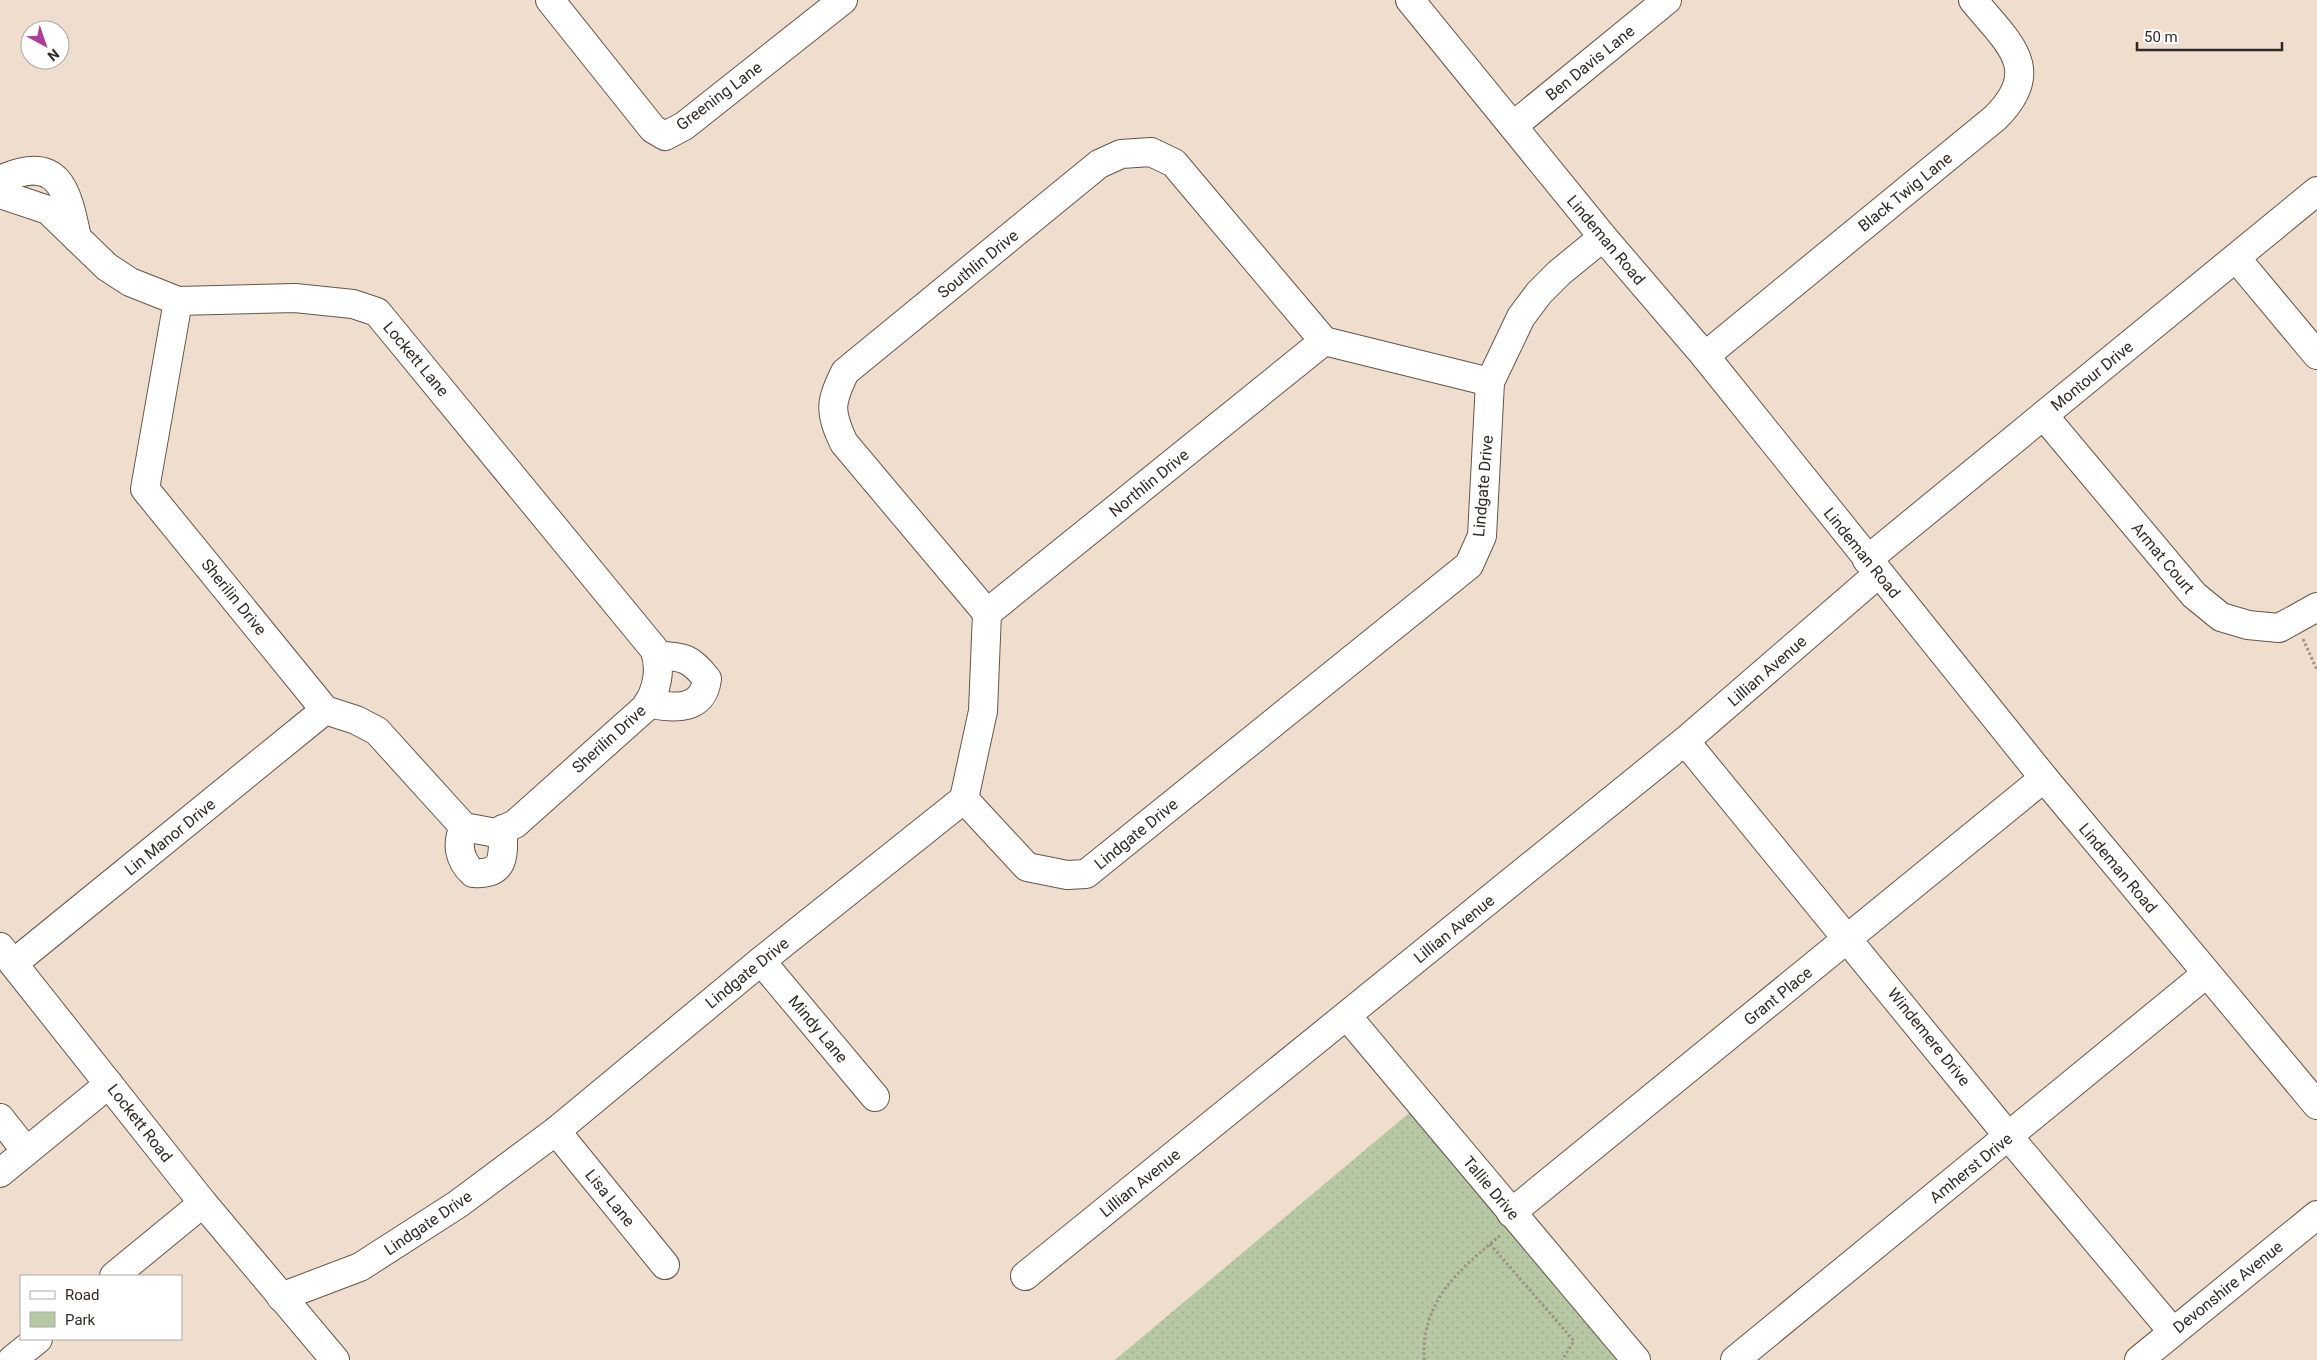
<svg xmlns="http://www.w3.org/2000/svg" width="2317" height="1360" font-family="Roboto,sans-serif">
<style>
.green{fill:url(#green-dots)}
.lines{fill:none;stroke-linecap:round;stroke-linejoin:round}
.minor-casing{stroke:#655649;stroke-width:30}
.path{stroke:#9e9186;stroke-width:3;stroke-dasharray:2.5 2.5;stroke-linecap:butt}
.minor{stroke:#fff;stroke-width:28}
.labels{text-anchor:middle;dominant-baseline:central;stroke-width:4;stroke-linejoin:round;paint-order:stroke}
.street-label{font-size:16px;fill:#312a24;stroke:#fff}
</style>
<defs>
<pattern id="green-dots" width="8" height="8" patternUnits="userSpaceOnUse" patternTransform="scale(1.25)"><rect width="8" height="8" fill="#b7c8a4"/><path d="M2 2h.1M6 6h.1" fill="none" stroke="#9eac8d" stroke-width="1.8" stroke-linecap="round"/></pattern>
</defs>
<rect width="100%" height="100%" fill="#efddce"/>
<polygon class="green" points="1415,1108 1623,1360 1115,1360"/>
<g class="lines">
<g class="minor-casing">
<g id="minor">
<polyline points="550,0 653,129 665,136 684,126 843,0"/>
<polyline points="1410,0 1603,237 1705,356 2044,778 2317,1105"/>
<polyline points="1513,126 1667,0"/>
<path d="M0 180C58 153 67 188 77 238"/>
<path d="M0 194 48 210 107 267 130 282 178 301 295 298 353 304 377 312 654 649C662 668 657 692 645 708L515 824 496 833 464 827 377 731 356 720 325 710 145 489 178 301"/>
<polyline points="2236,258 2317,355"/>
<path d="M1705 356 1995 118C2045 69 2008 43 1973 0"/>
<polyline points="2044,416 2194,595 2221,617 2248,625 2279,628 2317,607"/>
<polyline points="1867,560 2317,191"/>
<path d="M987 613 844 443C829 411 830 403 845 372L1099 164 1121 154 1151 152 1174 163 1324 341"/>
<path d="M648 703C674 709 703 711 707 679 691 658 683 656 657 656"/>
<polyline points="1685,741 2009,1137 2173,1332"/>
<polyline points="964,799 983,711 987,613 1324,341 1490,382"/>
<path d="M464 827C456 844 459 860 473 873 506 875 503 856 503 829"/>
<polyline points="0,947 203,1203 335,1360"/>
<polyline points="761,961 875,1097"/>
<polyline points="14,963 325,710"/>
<polyline points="1347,1016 1636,1360"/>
<polyline points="0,1118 26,1151"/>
<polyline points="556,1131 665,1265"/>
<polyline points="0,1173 109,1084"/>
<polyline points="1511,1213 2044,778"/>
<polyline points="114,1276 203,1203"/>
<polyline points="1025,1276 1685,741 1878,574"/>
<polyline points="281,1297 360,1267 458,1204 556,1131 761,961 964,799 1027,867 1067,875 1086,874 1469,565 1482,536 1490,382 1521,317 1539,293 1559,273 1603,237"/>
<polyline points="12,1360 38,1339"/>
<polyline points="1735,1360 2206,974"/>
<polyline points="2139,1360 2317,1215"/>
</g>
</g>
<g class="path">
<polyline points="2303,639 2317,670"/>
<polyline points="1490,1244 1574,1341 1562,1360"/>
<path d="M1424 1360C1421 1300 1460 1269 1502 1234"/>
</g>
<use href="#minor" class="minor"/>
</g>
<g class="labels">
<g class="street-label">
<text transform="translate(1590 63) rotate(-39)">Ben Davis Lane</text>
<text transform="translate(719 96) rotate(-37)">Greening Lane</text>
<text transform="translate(1905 192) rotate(-39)">Black Twig Lane</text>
<text transform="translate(1606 240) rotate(50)">Lindeman Road</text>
<text transform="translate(978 264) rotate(-39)">Southlin Drive</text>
<text transform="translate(416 359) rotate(50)">Lockett Lane</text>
<text transform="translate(2092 376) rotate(-39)">Montour Drive</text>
<text transform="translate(1149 483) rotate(-39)">Northlin Drive</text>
<text transform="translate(1483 486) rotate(-85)">Lindgate Drive</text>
<text transform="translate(1862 553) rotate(51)">Lindeman Road</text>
<text transform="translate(2163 558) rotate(50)">Armat Court</text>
<text transform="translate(234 597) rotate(51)">Sherilin Drive</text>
<text transform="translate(1767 671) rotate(-41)">Lillian Avenue</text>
<text transform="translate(609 739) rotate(-42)">Sherilin Drive</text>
<text transform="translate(1136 834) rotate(-39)">Lindgate Drive</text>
<text transform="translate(170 837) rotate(-39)">Lin Manor Drive</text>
<text transform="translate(2118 868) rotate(50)">Lindeman Road</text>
<text transform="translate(1454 929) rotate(-39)">Lillian Avenue</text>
<text transform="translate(747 973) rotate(-39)">Lindgate Drive</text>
<text transform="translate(1778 996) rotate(-39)">Grant Place</text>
<text transform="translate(818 1029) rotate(50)">Mindy Lane</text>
<text transform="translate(1929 1037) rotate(51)">Windemere Drive</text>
<text transform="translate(140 1123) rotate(52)">Lockett Road</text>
<text transform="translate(1971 1168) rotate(-39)">Amherst Drive</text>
<text transform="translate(1140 1183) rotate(-39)">Lillian Avenue</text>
<text transform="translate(1491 1188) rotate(50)">Tallie Drive</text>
<text transform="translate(610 1198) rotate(51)">Lisa Lane</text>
<text transform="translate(428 1223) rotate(-34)">Lindgate Drive</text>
<text transform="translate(2228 1287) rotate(-39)">Devonshire Avenue</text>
</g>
</g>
<rect x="20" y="1275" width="162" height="65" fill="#ffffff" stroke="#adaaa7"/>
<rect x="30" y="1291" width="25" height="8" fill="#ffffff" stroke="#adaaa7"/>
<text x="65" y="1300" font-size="15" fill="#312a24">Road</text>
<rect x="30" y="1312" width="25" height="15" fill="#b7c8a4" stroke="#adaaa7"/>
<text x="65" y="1325" font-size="15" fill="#312a24">Park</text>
<g transform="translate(45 45) rotate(140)"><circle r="24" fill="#ffffff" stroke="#adaaa7"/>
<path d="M0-4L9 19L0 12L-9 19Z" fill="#ad3e9b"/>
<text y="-8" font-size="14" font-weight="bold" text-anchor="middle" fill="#312a24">N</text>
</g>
<path d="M2137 42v8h145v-8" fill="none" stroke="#312a24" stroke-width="2.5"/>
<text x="2144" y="42" font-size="15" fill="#312a24" stroke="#ffffff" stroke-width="4" paint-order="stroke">50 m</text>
</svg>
